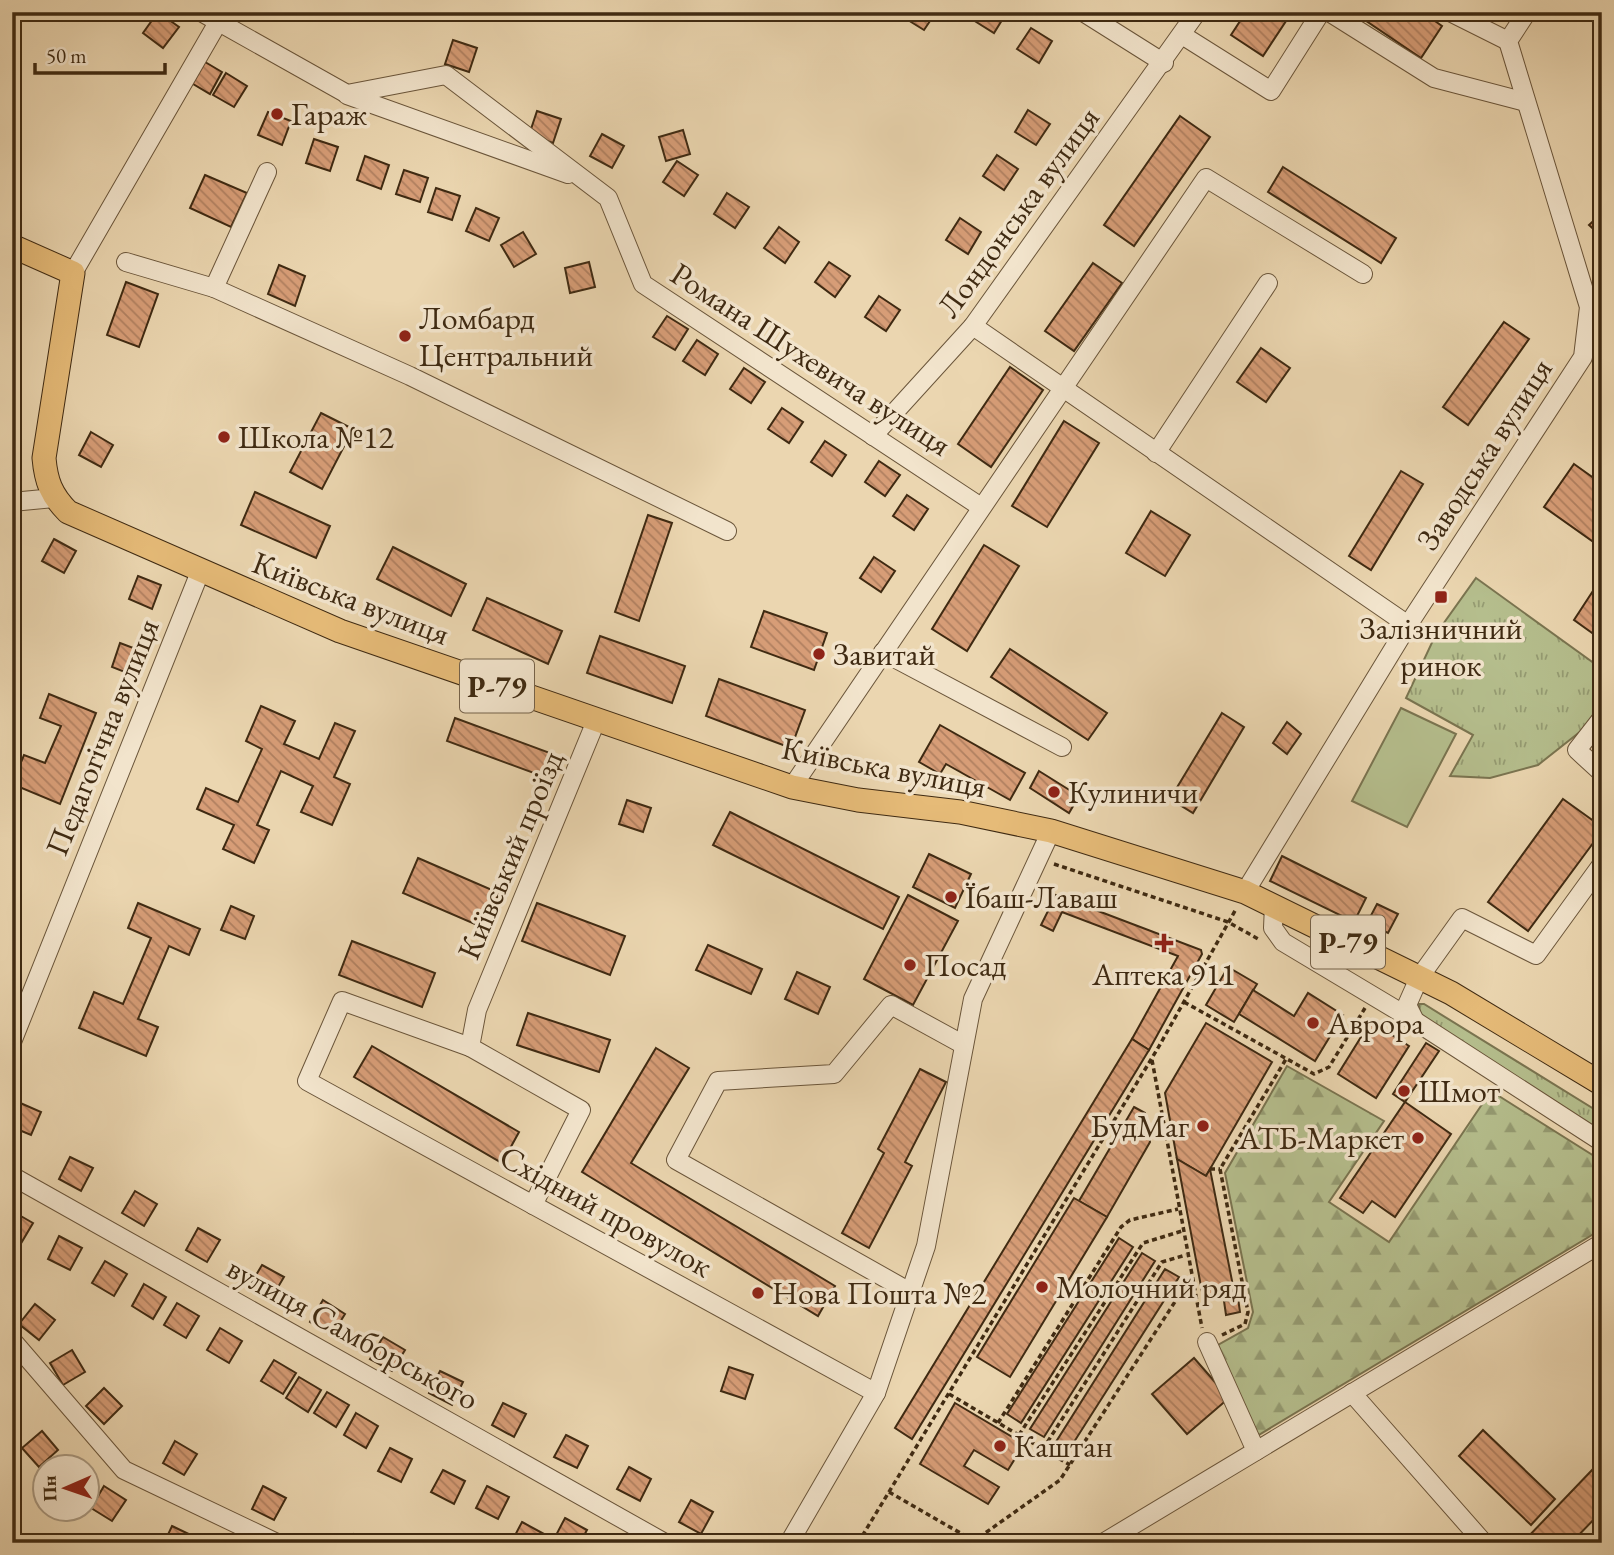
<svg xmlns="http://www.w3.org/2000/svg" width="1614" height="1555" font-family="'EB Garamond',serif">
<style>
.grass{fill:url(#grass-tufts);stroke:#7a7450;stroke-width:2}
.forest{fill:url(#forest-firs);stroke:#7a7450;stroke-width:2}
.pitch{fill:#b5be8d;stroke:#7a7450;stroke-width:2}
.building{fill:url(#building-back-hatch);stroke:#3f2a12;stroke-width:2}
.lines{fill:none;stroke-linecap:round;stroke-linejoin:round}
.minor-casing{stroke:#6a553a;stroke-width:20}
.major-casing{stroke:#3f2a12;stroke-width:25}
.path{stroke:#3f2a12;stroke-width:3.5;stroke-dasharray:5 3.5;stroke-linecap:butt}
.minor{stroke:#f2e4cc;stroke-width:18}
.major{stroke:#e6bb78;stroke-width:23}
.poi-dot{fill:#8f2418;stroke:#f2e4cc;stroke-width:2.5}
.labels{text-anchor:middle;dominant-baseline:central;stroke-width:7;stroke-linejoin:round;paint-order:stroke}
.shield{fill:#f2e4cc;stroke:#75624a;stroke-width:2}
.shield-label{font-size:30px;font-weight:bold;fill:#3f2a12}
.poi-label{font-size:32px;fill:#3f2a12;stroke:#f2e4cc;text-anchor:start}
.street-label{font-size:32px;fill:#3f2a12;stroke:#f2e4cc}
</style>
<defs>
<pattern id="grass-tufts" width="24" height="20" patternUnits="userSpaceOnUse" patternTransform="scale(1.75)"><rect width="24" height="20" fill="#b5be8d"/><path d="M3 7l-1-3M5 7V3M7 7l1-3M15 17l-1-3M17 17v-4M19 17l1-3" fill="none" stroke="#959b72"/></pattern>
<pattern id="forest-firs" width="22" height="20" patternUnits="userSpaceOnUse" patternTransform="scale(1.75)"><rect width="22" height="20" fill="#b5be8d"/><path d="M5 1l3.5 6h-7zM16 11l3.5 6h-7z" fill="#959b72"/></pattern>
<pattern id="building-back-hatch" width="6" height="6" patternUnits="userSpaceOnUse" patternTransform="scale(1.75)"><rect width="6" height="6" fill="#d79d77"/><path d="M-1 5l2 2M0 0l6 6M5-1l2 2" fill="none" stroke="#b08060"/></pattern>
</defs>
<rect width="100%" height="100%" fill="#ebd6b0"/>
<filter id="stains"><feTurbulence type="fractalNoise" baseFrequency=".00286" numOctaves="4"/><feColorMatrix values="0 0 0 0 .2 0 0 0 0 .09 0 0 0 0 .02 0 0 0 .5 -.17"/></filter>
<radialGradient id="worn" r=".72"><stop offset=".6" stop-color="#630" stop-opacity="0"/><stop offset="1" stop-color="#630" stop-opacity=".3"/></radialGradient>
<g class="grass">
<polygon points="1476,578 1602,669 1602,706 1581,731 1538,765 1490,778 1450,776 1473,735 1406,698 1436,634"/>
<polygon points="1419,1004 1424,1004 1602,1114 1602,1135 1420,1017"/>
</g>
<polygon class="forest" points="1287,1066 1384,1121 1329,1202 1389,1242 1491,1091 1602,1161 1602,1229 1257,1436 1218,1345 1248,1328 1253,1312 1225,1173"/>
<polygon class="pitch" points="1401,708 1456,734 1407,827 1352,801"/>
<g class="building">
<polygon points="158,12 179,27 163,48 143,33"/>
<polygon points="906,12 936,12 924,30 903,17"/>
<polygon points="977,12 1007,12 994,33 973,20"/>
<polygon points="1246,12 1292,12 1263,56 1231,35"/>
<polygon points="1353,12 1422,12 1442,26 1421,58"/>
<polygon points="1031,28 1052,41 1039,63 1017,49"/>
<polygon points="453,40 477,48 469,72 445,64"/>
<polygon points="200,59 222,72 210,94 188,81"/>
<polygon points="226,73 247,86 234,107 213,95"/>
<polygon points="1028,110 1050,124 1036,145 1015,132"/>
<polygon points="537,111 561,119 553,143 529,135"/>
<polygon points="268,112 291,121 282,145 258,135"/>
<polygon points="1180,116 1210,137 1134,246 1104,225"/>
<polygon points="683,130 690,154 666,161 659,137"/>
<polygon points="602,134 624,146 612,168 590,156"/>
<polygon points="314,139 338,147 330,171 306,163"/>
<polygon points="997,155 1018,169 1004,190 983,176"/>
<polygon points="365,156 389,165 381,189 357,180"/>
<polygon points="677,161 698,175 684,196 663,182"/>
<polygon points="1283,167 1396,238 1381,263 1268,192"/>
<polygon points="404,170 428,178 420,202 396,194"/>
<polygon points="205,175 247,193 231,227 190,208"/>
<polygon points="436,188 460,196 452,220 428,212"/>
<polygon points="727,193 749,207 735,228 714,214"/>
<polygon points="476,208 499,218 489,241 466,231"/>
<polygon points="1602,213 1602,237 1589,225"/>
<polygon points="960,218 981,232 968,254 946,240"/>
<polygon points="779,227 799,242 785,263 764,248"/>
<polygon points="523,232 536,254 514,267 501,245"/>
<polygon points="589,262 595,287 570,293 565,268"/>
<polygon points="829,262 850,276 835,297 815,282"/>
<polygon points="1093,263 1122,283 1074,351 1045,331"/>
<polygon points="279,265 305,276 295,306 268,294"/>
<polygon points="126,282 158,294 139,347 107,335"/>
<polygon points="879,296 900,310 886,331 865,317"/>
<polygon points="667,316 688,329 675,350 653,337"/>
<polygon points="1504,322 1529,339 1468,425 1443,407"/>
<polygon points="697,340 718,354 705,375 683,361"/>
<polygon points="1261,348 1290,368 1266,402 1237,382"/>
<polygon points="1010,367 1043,390 991,467 958,444"/>
<polygon points="744,368 765,382 751,403 730,389"/>
<polygon points="782,408 803,422 789,443 768,429"/>
<polygon points="321,413 353,429 322,489 290,472"/>
<polygon points="1064,421 1099,443 1047,527 1012,506"/>
<polygon points="91,432 113,445 101,467 79,455"/>
<polygon points="825,441 846,455 832,476 811,462"/>
<polygon points="879,461 900,475 885,496 865,482"/>
<polygon points="1574,464 1602,484 1602,548 1544,507"/>
<polygon points="1401,471 1423,484 1371,570 1349,556"/>
<polygon points="255,492 330,526 316,558 241,525"/>
<polygon points="907,495 928,509 914,530 893,516"/>
<polygon points="1151,511 1190,535 1165,576 1126,553"/>
<polygon points="648,515 672,523 639,621 615,612"/>
<polygon points="54,539 76,551 64,573 42,561"/>
<polygon points="984,545 1019,566 967,651 932,629"/>
<polygon points="393,547 466,584 451,616 377,579"/>
<polygon points="874,557 895,571 881,592 860,578"/>
<polygon points="138,576 161,585 152,609 129,599"/>
<polygon points="1602,577 1602,640 1574,620"/>
<polygon points="487,598 562,631 548,664 473,630"/>
<polygon points="764,611 827,633 814,670 751,647"/>
<polygon points="600,636 685,666 672,703 587,673"/>
<polygon points="120,643 144,652 135,676 112,667"/>
<polygon points="1010,649 1107,713 1088,740 991,677"/>
<polygon points="719,679 805,710 791,748 706,716"/>
<polygon points="49,694 96,713 60,804 12,784 24,755 45,763 61,726 40,718"/>
<polygon points="261,706 295,721 284,744 319,759 335,723 355,731 334,777 350,784 332,825 301,812 313,786 281,771 257,825 269,830 254,863 223,849 234,825 197,809 206,788 238,802 262,749 246,741"/>
<polygon points="1222,713 1244,727 1193,813 1170,799"/>
<polygon points="455,718 550,753 542,776 447,741"/>
<polygon points="1287,722 1301,734 1287,754 1273,743"/>
<polygon points="940,725 1025,773 1010,800 946,764 940,774 919,762"/>
<polygon points="1039,771 1079,796 1069,813 1030,788"/>
<polygon points="1563,799 1602,827 1602,831 1528,931 1488,902"/>
<polygon points="627,800 651,808 643,832 619,824"/>
<polygon points="730,812 899,897 883,929 713,845"/>
<polygon points="929,854 971,874 955,908 913,887"/>
<polygon points="1282,856 1366,898 1354,922 1270,881"/>
<polygon points="418,858 499,893 484,928 403,893"/>
<polygon points="908,895 958,921 913,1005 864,979"/>
<polygon points="1056,895 1201,950 1202,954 1149,1050 1132,1039 1178,956 1062,912 1053,931 1041,925"/>
<polygon points="138,903 200,929 189,955 169,946 138,1019 158,1027 146,1056 79,1028 94,992 123,1004 151,938 128,928"/>
<polygon points="537,903 625,936 610,975 522,941"/>
<polygon points="1377,904 1398,914 1388,933 1367,923"/>
<polygon points="231,906 254,916 245,939 221,930"/>
<polygon points="352,941 435,973 422,1007 339,975"/>
<polygon points="708,945 762,969 751,994 696,970"/>
<polygon points="1228,967 1257,984 1234,1022 1206,1005"/>
<polygon points="797,972 830,987 818,1014 785,999"/>
<polygon points="1253,990 1294,1016 1308,993 1343,1015 1315,1061 1239,1014"/>
<polygon points="528,1013 610,1040 599,1072 517,1045"/>
<polygon points="1371,1021 1409,1046 1376,1098 1338,1074"/>
<polygon points="1206,1023 1272,1062 1206,1176 1177,1159 1165,1093"/>
<polygon points="1132,1039 1149,1050 912,1439 895,1428"/>
<polygon points="1426,1043 1439,1051 1405,1102 1393,1094"/>
<polygon points="372,1046 519,1132 502,1163 354,1077"/>
<polygon points="656,1048 689,1068 631,1163 835,1286 818,1316 582,1172"/>
<polygon points="920,1069 946,1082 905,1162 912,1166 869,1248 842,1233 884,1153 878,1149"/>
<polygon points="18,1102 41,1112 31,1135 12,1127 12,1115"/>
<polygon points="1405,1102 1451,1134 1395,1217 1372,1201 1363,1213 1340,1198"/>
<polygon points="1134,1107 1145,1113 1150,1142 1107,1217 1079,1201"/>
<polygon points="70,1157 93,1168 81,1191 59,1179"/>
<polygon points="1177,1159 1206,1176 1210,1169 1234,1291 1203,1297"/>
<polygon points="135,1191 157,1204 144,1226 122,1213"/>
<polygon points="1074,1198 1107,1217 1010,1377 977,1357"/>
<polygon points="12,1211 33,1223 20,1245 12,1240"/>
<polygon points="198,1228 220,1240 207,1262 186,1250"/>
<polygon points="59,1236 82,1248 70,1270 48,1259"/>
<polygon points="1119,1238 1133,1247 1021,1423 1007,1414"/>
<polygon points="1142,1253 1155,1261 1044,1437 1030,1429"/>
<polygon points="105,1261 127,1274 114,1296 92,1283"/>
<polygon points="262,1265 284,1277 271,1299 249,1287"/>
<polygon points="12,1269 20,1273 12,1288"/>
<polygon points="1165,1269 1179,1277 1067,1453 1054,1445"/>
<polygon points="144,1284 166,1297 153,1319 132,1306"/>
<polygon points="1238,1298 1240,1312 1226,1315 1224,1301"/>
<polygon points="323,1300 345,1314 332,1335 310,1322"/>
<polygon points="177,1303 199,1316 186,1338 164,1325"/>
<polygon points="35,1304 55,1320 39,1340 19,1324"/>
<polygon points="220,1328 242,1341 229,1363 207,1350"/>
<polygon points="383,1337 405,1350 392,1371 370,1359"/>
<polygon points="72,1350 85,1372 63,1385 50,1363"/>
<polygon points="1194,1358 1229,1398 1187,1434 1152,1394"/>
<polygon points="274,1360 296,1373 283,1394 261,1381"/>
<polygon points="729,1367 753,1375 745,1399 721,1391"/>
<polygon points="440,1371 463,1382 452,1405 429,1393"/>
<polygon points="299,1377 321,1390 308,1412 286,1398"/>
<polygon points="104,1388 122,1406 104,1424 86,1406"/>
<polygon points="327,1392 349,1405 336,1427 314,1413"/>
<polygon points="503,1403 526,1414 514,1437 492,1425"/>
<polygon points="955,1403 1024,1444 1008,1470 974,1450 964,1466 999,1487 988,1504 920,1464"/>
<polygon points="356,1413 378,1426 366,1448 344,1435"/>
<polygon points="1483,1430 1555,1499 1531,1525 1459,1456"/>
<polygon points="42,1431 58,1450 39,1467 22,1448"/>
<polygon points="566,1435 588,1446 577,1468 554,1457"/>
<polygon points="175,1441 197,1454 184,1475 163,1463"/>
<polygon points="390,1448 412,1459 401,1482 378,1471"/>
<polygon points="629,1467 651,1479 640,1501 617,1489"/>
<polygon points="1594,1468 1602,1475 1602,1511 1571,1543 1529,1543 1525,1540"/>
<polygon points="443,1470 465,1481 454,1504 431,1492"/>
<polygon points="104,1486 126,1500 112,1521 91,1508"/>
<polygon points="263,1486 286,1498 274,1520 252,1509"/>
<polygon points="487,1486 509,1497 498,1519 476,1508"/>
<polygon points="691,1500 713,1512 701,1534 679,1522"/>
<polygon points="565,1518 587,1530 580,1543 553,1541"/>
<polygon points="522,1522 544,1534 539,1543 511,1543"/>
<polygon points="172,1526 195,1537 192,1543 164,1543"/>
<polygon points="354,1534 370,1543 349,1543"/>
</g>
<g class="lines">
<g class="minor-casing">
<g id="minor">
<polyline points="201,12 347,94 446,75 608,198 643,284 981,507"/>
<polyline points="1083,12 1164,63"/>
<polyline points="1329,12 1434,78 1526,102"/>
<polyline points="1450,12 1508,41"/>
<polyline points="1182,35 1271,91 1321,12"/>
<polyline points="347,95 568,174"/>
<polyline points="126,262 214,288 410,376 727,531"/>
<polyline points="73,273 224,12"/>
<polyline points="214,288 267,172"/>
<polyline points="973,326 1408,625"/>
<polyline points="873,436 973,326 1197,12"/>
<polyline points="1156,453 1268,283"/>
<polyline points="12,502 54,498"/>
<polyline points="883,652 1062,747"/>
<polyline points="1602,718 1577,750 1602,773"/>
<polyline points="792,787 1206,178 1363,274"/>
<polyline points="1602,864 1536,955 1462,918 1419,978 1407,1005 1415,1021 1602,1142"/>
<polyline points="1245,892 1408,625 1583,357 1589,307 1508,41 1527,12"/>
<polyline points="1274,905 1273,928 1283,942 1415,1021"/>
<polyline points="12,1042 200,572"/>
<polyline points="470,1047 342,1001 307,1081 876,1393"/>
<polyline points="12,1176 665,1543"/>
<polyline points="533,1205 581,1110 470,1047 477,1010 596,721"/>
<polyline points="910,1292 676,1160 718,1081 834,1074 891,1005 964,1045"/>
<polyline points="12,1340 124,1470 277,1543"/>
<polyline points="1207,1342 1256,1451"/>
<polyline points="1352,1393 1484,1543"/>
<polyline points="789,1543 876,1393 926,1246 973,999 1051,831"/>
<polyline points="1103,1543 1602,1243"/>
</g>
</g>
<g class="major-casing">
<path id="major" d="M12 246 73 273 44 458C46 481 51 495 68 512L340 631 792 787 858 800 960 812 1051 831 1245 892 1451 993 1602 1084"/>
</g>
<g class="path">
<polyline points="1054,864 1228,922 1260,940"/>
<polyline points="1184,1002 1314,1074 1329,1067 1365,1008"/>
<polyline points="1152,1060 1202,1328"/>
<polyline points="1210,1169 1220,1169"/>
<polyline points="1222,1335 1245,1324 1248,1312 1220,1169 1286,1059"/>
<polyline points="949,1394 1070,1465"/>
<polyline points="998,1423 1121,1227 1130,1220 1178,1209"/>
<polyline points="1019,1435 1143,1243 1182,1231"/>
<polyline points="1043,1449 1162,1262 1186,1255"/>
<polyline points="889,1492 969,1538 981,1536 1060,1480 1189,1280"/>
<polyline points="858,1543 1158,1048 1236,909"/>
</g>
<use href="#minor" class="minor"/>
<use href="#major" class="major"/>
</g>
<g class="poi-dot">
<circle cx="277" cy="114" r="7"/>
<circle cx="405" cy="336" r="7"/>
<circle cx="224" cy="437" r="7"/>
<rect x="1434" y="590" width="14" height="14" rx="3.5"/>
<circle cx="819" cy="654" r="7"/>
<circle cx="1054" cy="792" r="7"/>
<circle cx="951" cy="897" r="7"/>
<path d="M1160.5 932.5h7v7h7v7h-7v7h-7v-7h-7v-7h7z"/>
<circle cx="910" cy="965" r="7"/>
<circle cx="1313" cy="1023" r="7"/>
<circle cx="1404" cy="1091" r="7"/>
<circle cx="1203" cy="1126" r="7"/>
<circle cx="1418" cy="1138" r="7"/>
<circle cx="1042" cy="1287" r="7"/>
<circle cx="758" cy="1293" r="7"/>
<circle cx="1000" cy="1446" r="7"/>
</g>
<g class="labels">
<g class="shield">
<rect x="460" y="659.5" width="74" height="53" rx="5"/>
<rect x="1311" y="915.5" width="74" height="53" rx="5"/>
</g>
<g class="shield-label">
<text x="497" y="686">Р-79</text>
<text x="1348" y="942">Р-79</text>
</g>
<g class="poi-label">
<text x="291" y="114">Гараж</text>
<text x="419" y="318">Ломбард<tspan x="419" dy="37">Центральний</tspan></text>
<text x="238" y="437">Школа №12</text>
<text x="1441" y="628" text-anchor="middle">Залізничний<tspan x="1441" dy="37">ринок</tspan></text>
<text x="833" y="654">Завитай</text>
<text x="1068" y="792">Кулиничи</text>
<text x="965" y="897">Їбаш-Лаваш</text>
<text x="924" y="965">Посад</text>
<text x="1164" y="974" text-anchor="middle">Аптека 911</text>
<text x="1327" y="1023">Аврора</text>
<text x="1418" y="1091">Шмот</text>
<text x="1189" y="1126" text-anchor="end">БудМаг</text>
<text x="1404" y="1138" text-anchor="end">АТБ-Маркет</text>
<text x="1056" y="1287">Молочний ряд</text>
<text x="772" y="1293">Нова Пошта №2</text>
<text x="1014" y="1446">Каштан</text>
</g>
<g class="street-label">
<text transform="translate(1018 212) rotate(-54)">Лондонська вулиця</text>
<text transform="translate(811 359) rotate(33)">Романа Шухевича вулиця</text>
<text transform="translate(1484 454) rotate(-57)">Заводська вулиця</text>
<text transform="translate(351 598) rotate(21)">Київська вулиця</text>
<text transform="translate(102 737) rotate(-68)">Педагогічна вулиця</text>
<text transform="translate(884 767) rotate(11)">Київська вулиця</text>
<text transform="translate(510 855) rotate(-67)">Київський проїзд</text>
<text transform="translate(606 1211) rotate(29)">Східний провулок</text>
<text transform="translate(353 1333) rotate(29)">вулиця Самборського</text>
</g>
</g>
<rect width="1614" height="1555" fill="none" stroke="#ebd6b0" stroke-width="42"/>
<rect x="14" y="14" width="1586" height="1527" fill="none" stroke="#3f2a12" stroke-width="3.5"/>
<rect x="21" y="21" width="1572" height="1513" fill="none" stroke="#3f2a12" stroke-width="2"/>
<g transform="translate(66 1488) rotate(268)"><circle r="33" fill="#f2e4cc" stroke="#aa9a82" stroke-width="2"/>
<path d="M0-5L12 26L0 18L-12 26Z" fill="#8f2418"/>
<text y="-10" font-size="19" font-weight="bold" text-anchor="middle" fill="#3f2a12">Пн</text>
</g>
<path d="M35 63v10h130v-10" fill="none" stroke="#3f2a12" stroke-width="3.5"/>
<text x="46" y="63" font-size="21" fill="#3f2a12" stroke="#f2e4cc" stroke-width="5" paint-order="stroke">50 m</text>
<rect width="100%" height="100%" filter="url(#stains)"/>
<rect width="100%" height="100%" fill="url(#worn)"/>
</svg>
